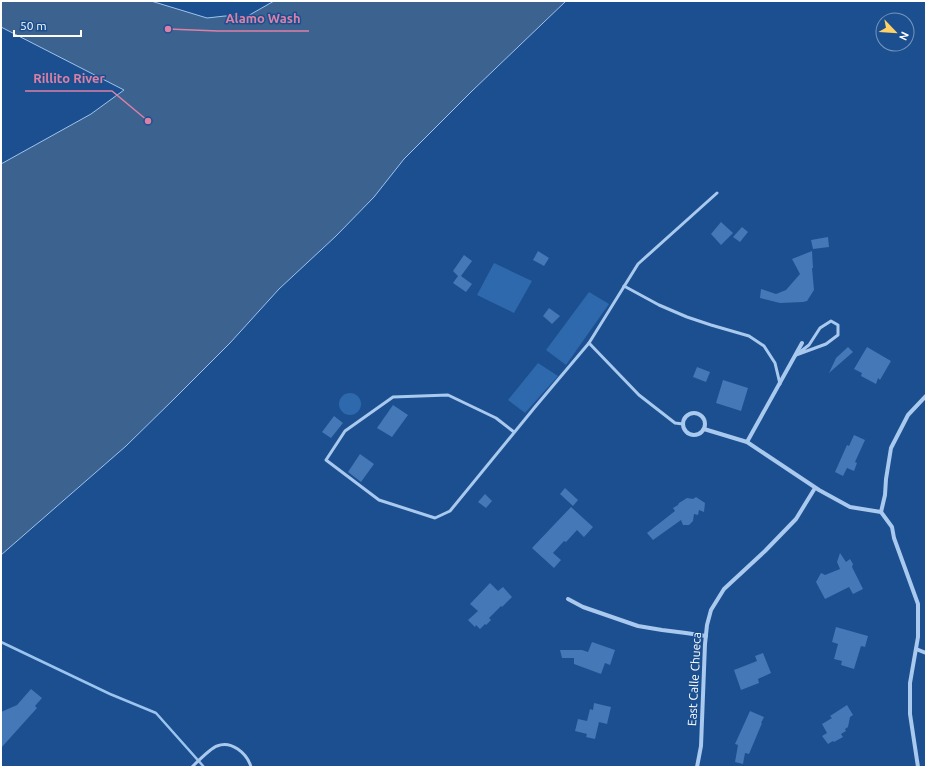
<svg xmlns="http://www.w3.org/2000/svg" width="927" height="768" font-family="Ubuntu,sans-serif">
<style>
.green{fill:#2e69ad}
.water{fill:#3c6290;stroke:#9cc4f0}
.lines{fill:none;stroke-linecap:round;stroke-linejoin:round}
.stream{stroke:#9cc4f0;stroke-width:2.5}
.building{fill:#4478b7}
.service{stroke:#a9c9ee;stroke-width:3}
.minor{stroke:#a9c9ee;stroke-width:4}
.labels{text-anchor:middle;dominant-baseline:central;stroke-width:3;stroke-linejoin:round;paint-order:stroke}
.street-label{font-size:12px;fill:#fff;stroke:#1b4f8f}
.leader{fill:none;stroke:#dd80a5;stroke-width:1.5}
.callout-dot{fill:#dd80a5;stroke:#1b4f8f;stroke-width:1.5}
.callout-label{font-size:13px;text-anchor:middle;font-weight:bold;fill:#dd80a5;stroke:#1b4f8f;stroke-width:3;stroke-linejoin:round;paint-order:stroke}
</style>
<rect width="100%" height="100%" fill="#1b4f8f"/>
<g class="green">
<polygon points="494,263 532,281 514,313 477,295"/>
<polygon points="589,292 609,304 566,365 546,350"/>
<polygon points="538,363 558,376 525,413 508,400"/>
<circle cx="350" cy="404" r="11"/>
</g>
<polygon class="water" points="1,1 151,1 207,18 225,16 246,17 274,1 566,1 472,91 404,159 374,197 336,236 279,289 230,343 176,397 126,446 1,555 1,164 91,114 124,90 1,27"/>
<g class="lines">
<polyline class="stream" points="1,642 110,694 156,713 204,767"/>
</g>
<g class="building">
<polygon points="721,222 733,233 721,245 711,234"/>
<polygon points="742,227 748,232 740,242 733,237"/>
<polygon points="828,237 829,247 813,249 811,240"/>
<polygon points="538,251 549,258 544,266 533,260"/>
<polygon points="812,251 813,268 812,268 814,290 807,301 803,302 780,303 760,298 761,289 776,294 786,290 800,274 792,259"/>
<polygon points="464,255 472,261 461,276 472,284 466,292 453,283 458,276 453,271"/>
<polygon points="549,308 560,316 552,324 543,316"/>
<polygon points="848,347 853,352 829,373 836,358"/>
<polygon points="867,347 891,361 880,380 878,378 876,384 861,376 862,373 854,369"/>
<polygon points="697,367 710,372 706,382 693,377"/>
<polygon points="723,380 748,388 741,411 716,403"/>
<polygon points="393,405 408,415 392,437 377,428"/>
<polygon points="334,416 343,423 331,438 322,432"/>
<polygon points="854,435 865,440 855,462 857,463 854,471 847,468 843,476 835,472 847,445 849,446"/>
<polygon points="360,454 374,464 361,482 348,472"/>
<polygon points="565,488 578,500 573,506 560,494"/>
<polygon points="485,494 492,501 486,508 478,502"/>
<polygon points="696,497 705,503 704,512 699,510 698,515 694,514 693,521 689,525 683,525 681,520 653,540 647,533 675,511 673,508 678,505 679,503 687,498 693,499"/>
<polygon points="571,507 593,527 584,537 577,530 566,542 564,541 553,553 561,560 554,568 532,548"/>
<polygon points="840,553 846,562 850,559 853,564 852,567 863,589 853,594 849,587 825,599 816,582 821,573 825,575 840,569 837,562"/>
<polygon points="490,583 498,591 503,587 512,597 502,607 501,606 489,618 491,620 486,625 485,624 480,629 476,625 475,627 468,620 478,611 470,604"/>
<polygon points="836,627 868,636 865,647 861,646 854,669 841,665 842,661 834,659 838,644 832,642"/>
<polygon points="592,642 615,650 610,665 605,663 601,674 574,664 574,658 562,658 560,650 582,650 588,652"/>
<polygon points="763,653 771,673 758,679 759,683 741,690 734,670 757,661 755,656"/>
<polygon points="31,689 42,698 35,706 37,708 1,748 1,712 17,705"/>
<polygon points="594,703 611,707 607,724 599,722 595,739 586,737 587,734 575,731 578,719 587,721 590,709 593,710"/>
<polygon points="847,705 853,715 850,717 848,727 845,729 846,731 841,734 843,737 834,742 833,741 828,744 822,736 827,733 822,724 832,718 830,716"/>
<polygon points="750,711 764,717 761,723 762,723 749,754 745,753 743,764 735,762 738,745 735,744"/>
</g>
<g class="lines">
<g class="service">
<polyline points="624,286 659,305 687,317 711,325 749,336 764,346 775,363 780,384"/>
<polyline points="589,343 639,395 675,423 683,424"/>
<polyline points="795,356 796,355 826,344 838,335 838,325 831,321 820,328 809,345 796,355"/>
<polyline points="514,432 496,418 448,395 393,397 345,431 326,460 379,500 435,518 450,511 535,407 589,343 638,264 717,193"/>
<path d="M192 767C197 762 211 748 217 746 231 740 247 753 251 767"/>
</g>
<g class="minor">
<circle cx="694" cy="424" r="11"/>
<polyline points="704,429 747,442 819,490 850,507 881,512 892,527 894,538 918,604 918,637 910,683 910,714 918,767"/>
<polyline points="747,442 802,343"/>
<polyline points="881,512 885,495 886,479 891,448 908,415 926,396"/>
<polyline points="568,599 583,607 638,626 662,630 686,633 706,636"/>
<polyline points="916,649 926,653"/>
<polyline points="697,767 701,746 705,644 707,625 711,610 724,589 765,551 796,519 815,488"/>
</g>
</g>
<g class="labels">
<g class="street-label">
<text transform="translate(694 679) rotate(-87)">East Calle Chueca</text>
</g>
</g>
<path class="leader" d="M168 29L218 31H309M148 121L112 91H25"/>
<g class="callout-dot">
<circle cx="168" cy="29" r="4"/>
<circle cx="148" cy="121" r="4"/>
</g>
<g class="callout-label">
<text x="263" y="23">Alamo Wash</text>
<text x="69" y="83">Rillito River</text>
</g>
<rect width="927" height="768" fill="none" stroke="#ffffff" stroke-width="4"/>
<g transform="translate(895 32) rotate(115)"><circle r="19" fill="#1b4f8f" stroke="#7695bc"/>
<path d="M0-3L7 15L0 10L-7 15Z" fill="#ffd166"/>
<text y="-6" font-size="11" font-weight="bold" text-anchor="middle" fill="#ffffff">N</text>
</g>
<path d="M14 30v6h67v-6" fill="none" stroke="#ffffff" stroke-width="2"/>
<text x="20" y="30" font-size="12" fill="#ffffff" stroke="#1b4f8f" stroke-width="3" paint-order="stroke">50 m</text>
</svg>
